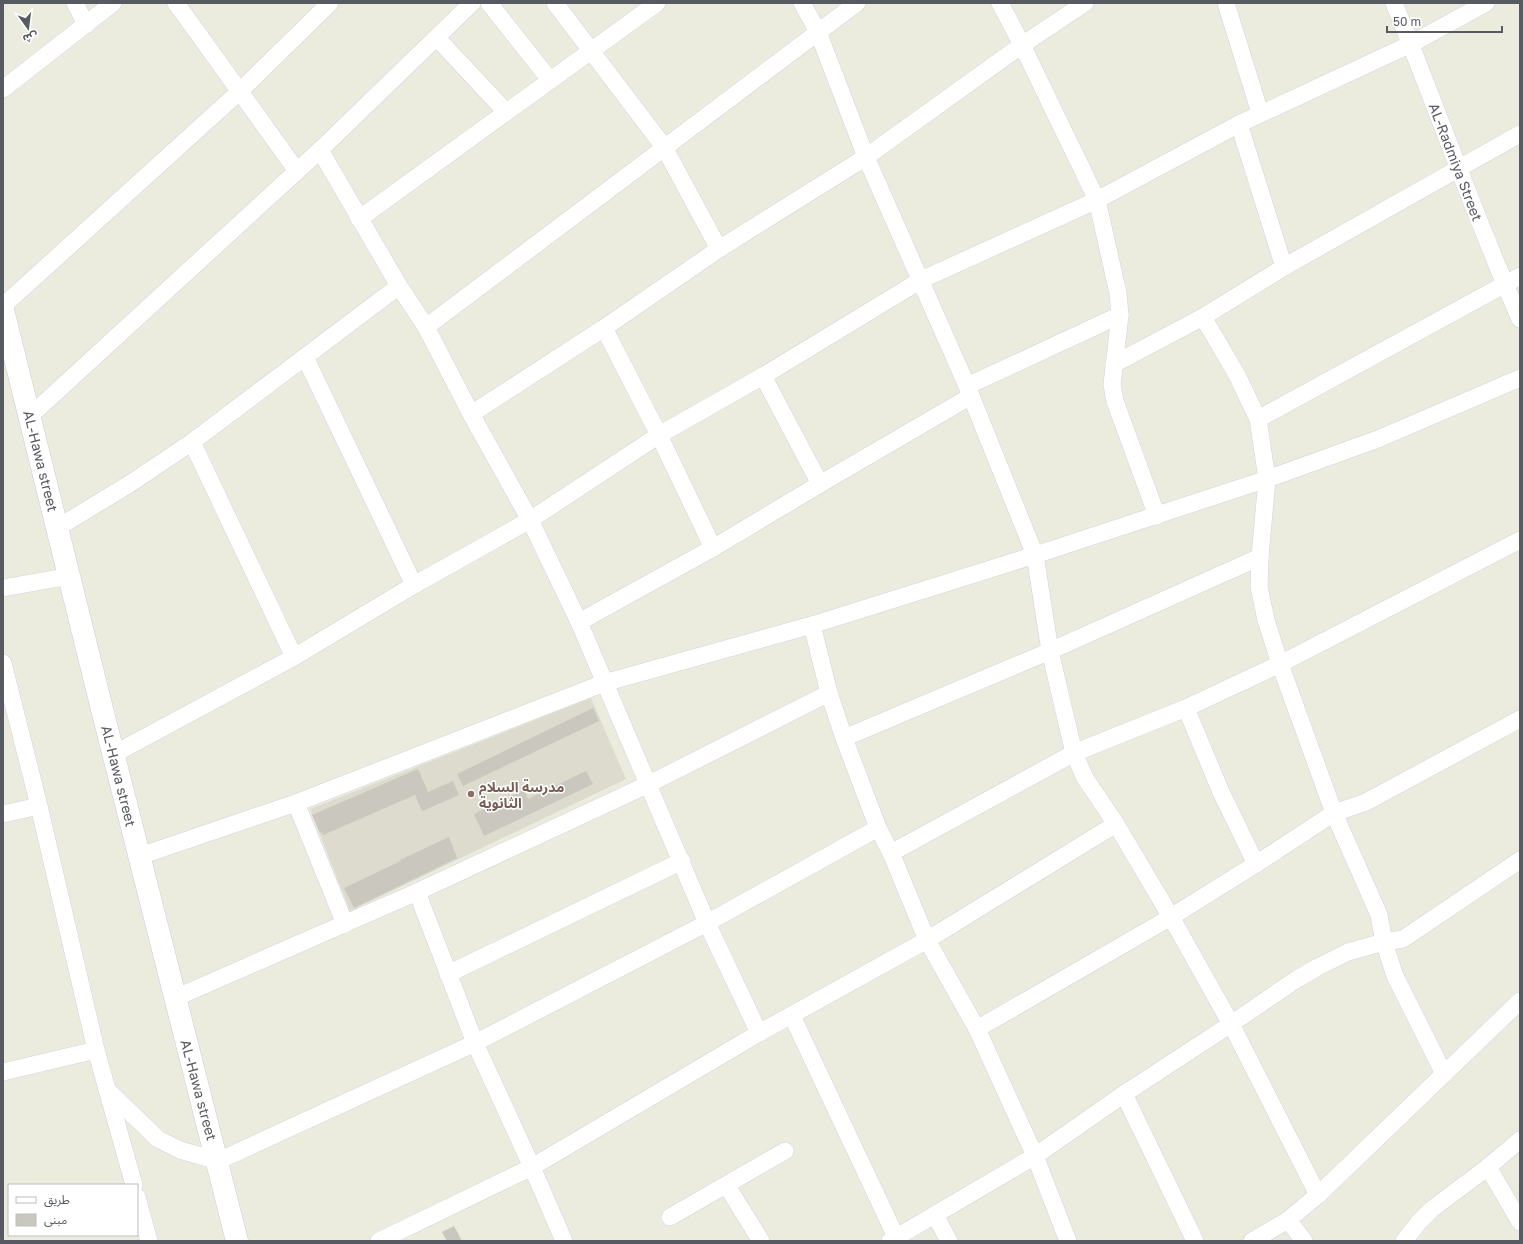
<svg xmlns="http://www.w3.org/2000/svg" width="1523" height="1244" font-family="'Golos Text','Noto Sans Arabic',sans-serif">
<style>
.education{fill:#dcdbcd}
.building{fill:#c9c7be}
.lines{fill:none;stroke-linecap:round;stroke-linejoin:round}
.street-casing{stroke:#d2d3da;stroke-width:18}
.secondary-casing{stroke:#cacbd4;stroke-width:23}
.street{stroke:#fff;stroke-width:17}
.secondary{stroke:#fff;stroke-width:22}
.education-dot{fill:#8d6e63;stroke:#fff;stroke-width:1.5}
.labels{text-anchor:middle;dominant-baseline:central;stroke-width:3;stroke-linejoin:round;paint-order:stroke}
.street-label{font-size:14px;fill:#585a61;stroke:#fff}
.education-label{font-size:14px;font-weight:bold;fill:#785e54;stroke:#fff;text-anchor:start}
</style>
<rect width="100%" height="100%" fill="#ececde"/>
<polygon class="education" points="591,698 626,779 350,911 310,809"/>
<g class="building">
<polygon points="593,708 599,721 463,786 457,774"/>
<polygon points="418,769 428,792 453,781 459,795 422,811 415,795 323,835 322,832 320,833 312,815"/>
<polygon points="586,771 593,784 484,836 474,814 524,790 528,799"/>
<polygon points="449,837 457,858 354,908 344,888 401,861 400,860"/>
<polygon points="454,1226 462,1241 447,1241 442,1232"/>
</g>
<g class="lines">
<g class="street-casing">
<g id="street">
<polyline points="75,3 86,25"/>
<polyline points="176,3 297,171"/>
<polyline points="489,3 550,80"/>
<polyline points="555,3 664,147 719,249"/>
<polyline points="802,3 818,32 866,157 967,386 1035,555 1050,651 1074,753 1085,778 1116,824 1171,917 1231,1024 1318,1195"/>
<polyline points="1000,3 1022,45 1097,200 1118,293 1120,315 1112,384 1115,401 1157,516"/>
<polyline points="1226,3 1260,113"/>
<path d="M1394 3C1437 108 1474 215 1520 319"/>
<polyline points="437,38 506,112"/>
<polyline points="3,89 113,3"/>
<polyline points="1239,124 1284,267"/>
<polyline points="320,150 399,286 426,327 471,414 530,520 579,622 707,923 759,1033"/>
<polyline points="359,219 657,3"/>
<polyline points="3,306 240,91 330,3"/>
<polyline points="1203,317 1237,375 1258,419 1267,479 1260,557 1259,587 1266,620 1280,664 1334,813 1379,915 1384,942 1395,976 1444,1074"/>
<polyline points="426,327 857,3"/>
<polyline points="604,328 659,435 713,548"/>
<polyline points="305,357 414,585"/>
<polyline points="1114,364 1203,317 1284,267 1520,134"/>
<polyline points="763,376 820,484"/>
<polyline points="967,386 1120,315"/>
<polyline points="471,414 604,328 719,249 866,157 1022,45 1085,3"/>
<polyline points="30,416 320,150 472,3"/>
<polyline points="1258,419 1520,276"/>
<polyline points="192,442 294,657"/>
<polyline points="57,528 131,483 192,442 399,286"/>
<polyline points="3,588 70,576"/>
<polyline points="579,622 713,548 820,484 971,396"/>
<polyline points="812,625 829,693 844,738 878,828 891,853 927,940 977,1029 1035,1156 1068,1241"/>
<polyline points="3,663 39,806 96,1050 134,1185"/>
<polyline points="1186,708 1221,792 1256,864"/>
<polyline points="844,738 1050,651 1260,557"/>
<polyline points="114,754 294,657 414,585 530,520 659,435 763,376 921,280 1097,200 1239,124 1411,44 1486,3"/>
<polyline points="296,803 345,924"/>
<polyline points="3,814 39,806"/>
<polyline points="891,853 1074,753 1186,708 1280,664 1520,540"/>
<polyline points="140,856 296,803 604,683 812,625 1035,555 1267,479 1378,439 1520,378"/>
<polyline points="417,892 475,1043 532,1167 564,1241"/>
<polyline points="448,974 682,861"/>
<polyline points="175,998 417,892 649,784 829,693"/>
<polyline points="792,1016 896,1237"/>
<polyline points="977,1029 1171,917 1256,864 1334,813 1366,802 1520,719"/>
<polyline points="3,1072 96,1050"/>
<polyline points="107,1090 158,1139 180,1150 218,1161 475,1043 707,923 878,828"/>
<polyline points="1124,1094 1195,1241"/>
<polyline points="1488,1167 1520,1222"/>
<polyline points="727,1186 761,1241"/>
<polyline points="137,1197 149,1241"/>
<polyline points="935,1215 949,1241"/>
<polyline points="670,1217 785,1151"/>
<polyline points="1288,1220 1304,1241"/>
<polyline points="379,1241 532,1167 759,1033 927,940 1116,824"/>
<polyline points="890,1241 1035,1156 1124,1094 1231,1024 1297,979 1318,967 1348,952 1384,942 1403,939 1520,860"/>
<polyline points="1252,1241 1288,1220 1318,1195 1520,1001"/>
<polyline points="1404,1241 1419,1222 1432,1209 1488,1167 1520,1140"/>
</g>
</g>
<g class="secondary-casing">
<polyline id="secondary" points="3,310 104,717 237,1241"/>
</g>
<use href="#street" class="street"/>
<use href="#secondary" class="secondary"/>
</g>
<circle class="education-dot" cx="471" cy="794" r="4"/>
<g class="labels">
<g class="street-label">
<text transform="translate(1456 162) rotate(69)">AL-Radmiya Street</text>
<text transform="translate(41 461) rotate(76)">AL-Hawa street</text>
<text transform="translate(119 776) rotate(76)">AL-Hawa street</text>
<text transform="translate(199 1090) rotate(75)">AL-Hawa street</text>
</g>
<g class="education-label">
<text x="479" y="786">مدرسة السلام<tspan x="479" dy="16">الثانوية</tspan></text>
</g>
</g>
<rect width="1523" height="1244" fill="none" stroke="#585a61" stroke-width="8"/>
<rect x="8" y="1184" width="130" height="52" fill="#ffffff" stroke="#bcbdc0"/>
<rect x="16" y="1197" width="20" height="6" fill="#ffffff" stroke="#bcbdc0"/>
<text x="44" y="1204" font-size="12" fill="#585a61">طريق</text>
<rect x="16" y="1214" width="20" height="12" fill="#c9c7be" stroke="#bcbdc0"/>
<text x="44" y="1224" font-size="12" fill="#585a61">مبنى</text>
<g transform="translate(28 28) rotate(166)" stroke="#ffffff" stroke-width="3" paint-order="stroke">
<path d="M0-3L7 15L0 10L-7 15Z" fill="#585a61"/>
<text y="-6" font-size="11" font-weight="bold" text-anchor="middle" fill="#585a61">ش</text>
</g>
<path d="M1387 26v6h115v-6" fill="none" stroke="#585a61" stroke-width="2"/>
<text x="1393" y="26" font-size="12" fill="#585a61" stroke="#ffffff" stroke-width="3" paint-order="stroke">50 m</text>
</svg>
